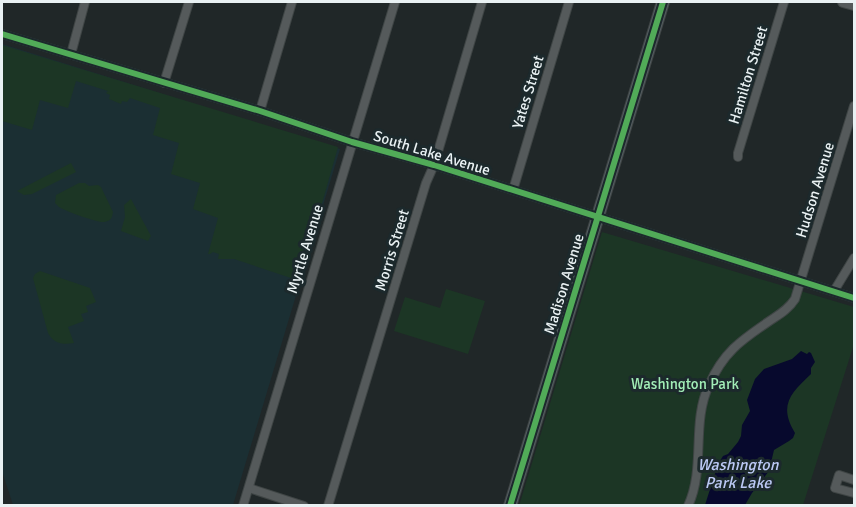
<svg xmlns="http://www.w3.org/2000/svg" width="856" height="507" font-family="Signika,sans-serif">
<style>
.built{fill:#1b2f33}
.green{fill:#1c3625}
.water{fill:#07092d}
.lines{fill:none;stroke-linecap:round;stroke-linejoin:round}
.street-casing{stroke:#3f4545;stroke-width:10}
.secondary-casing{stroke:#3f4545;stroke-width:12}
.primary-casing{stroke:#3f4545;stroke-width:14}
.street{stroke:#555a5b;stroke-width:8}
.secondary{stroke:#555a5b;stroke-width:10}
.primary{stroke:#555d61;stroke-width:12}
.cycleway-casing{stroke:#1c292c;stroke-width:10}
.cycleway{stroke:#51ab58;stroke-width:6}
.labels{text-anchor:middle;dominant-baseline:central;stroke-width:6;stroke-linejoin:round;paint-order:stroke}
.street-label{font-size:15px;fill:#e9f1f3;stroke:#1c292c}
.park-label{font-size:15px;fill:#a2eeb7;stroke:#1c292c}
.water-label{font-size:16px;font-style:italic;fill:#bcc9f5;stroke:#1c292c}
</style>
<rect width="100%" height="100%" fill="#202728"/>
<polygon class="built" points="2,44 340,149 233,505 13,505 2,471"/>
<g class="green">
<polygon points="2,45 338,147 300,281 234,259 218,259 219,254 213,252 210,254 208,254 218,218 193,209 200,183 171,174 179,143 153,135 160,108 130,98 127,102 122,101 121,104 109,99 110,95 106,93 108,91 76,81 68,108 40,100 32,130 2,121"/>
<polygon points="71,163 76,172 32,194 24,195 17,191"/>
<path d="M79 183H85L89 186 98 185 101 187 113 212C112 218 111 221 104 222 98 223 65 211 59 207L55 203 56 195Z"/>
<polygon points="131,199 151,236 148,241 121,231 125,217 124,205"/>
<polygon points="602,232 854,307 854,344 803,505 519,506"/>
<path d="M40 271 90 288 96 302 86 306 88 312 81 314 84 321 68 327 74 343C63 345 54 344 48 333L33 278 35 274Z"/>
<polygon points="446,289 485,301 468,354 394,331 405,297 440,308"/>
</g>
<path class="water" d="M801 351 807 354 809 352 811 353 815 362 811 368V374C791 393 778 405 795 433L793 438 789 441 774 450 769 471 752 493 745 505H705L718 464 723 456 728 454 738 442 741 436 742 425 750 411 747 400 755 379 764 369 792 359Z"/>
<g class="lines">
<g class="street-casing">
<g id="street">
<polyline points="2,34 260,111 352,142 434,165 854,298"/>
<polyline points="71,54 85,2"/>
<polyline points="164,83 189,2"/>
<polyline points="260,111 292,2"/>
<polyline points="738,157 738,153 784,2"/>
<polyline points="513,190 569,2"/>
<polyline points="834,291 854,258"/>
<polyline points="854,480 839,475 835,488 854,493"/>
<polyline points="249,488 304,506"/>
<polyline points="243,506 395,2"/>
<polyline points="328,506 426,183 434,165 482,2"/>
<path d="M688 506C706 467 691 423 709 385 723 353 740 341 768 322 778 315 788 310 795 299L854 106"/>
</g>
</g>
<g class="secondary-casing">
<polyline id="secondary" points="843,2 854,5"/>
</g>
<g class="primary-casing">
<polyline id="primary" points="510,506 663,2"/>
</g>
<use href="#street" class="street"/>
<use href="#secondary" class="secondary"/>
<use href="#primary" class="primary"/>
<g class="cycleway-casing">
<g id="cycleway">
<polyline points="2,34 260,111 352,142 434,165 854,298"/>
<polyline points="510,506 663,2"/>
</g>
</g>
<use href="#cycleway" class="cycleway"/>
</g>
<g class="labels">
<g class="street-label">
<text transform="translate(748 75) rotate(-73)">Hamilton Street</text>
<text transform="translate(528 92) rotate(-73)">Yates Street</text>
<text transform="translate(432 153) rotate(17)">South Lake Avenue</text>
<text transform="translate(815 190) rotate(-73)">Hudson Avenue</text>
<text transform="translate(305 249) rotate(-73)">Myrtle Avenue</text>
<text transform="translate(392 250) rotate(-73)">Morris Street</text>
<text transform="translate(564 284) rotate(-73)">Madison Avenue</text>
</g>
<g class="park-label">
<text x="685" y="384">Washington Park</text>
</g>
<g class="water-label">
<text x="738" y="465">Washington<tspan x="738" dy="18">Park Lake</tspan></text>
</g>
</g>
<rect width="856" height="507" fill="none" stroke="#e9f1f3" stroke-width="6"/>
</svg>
